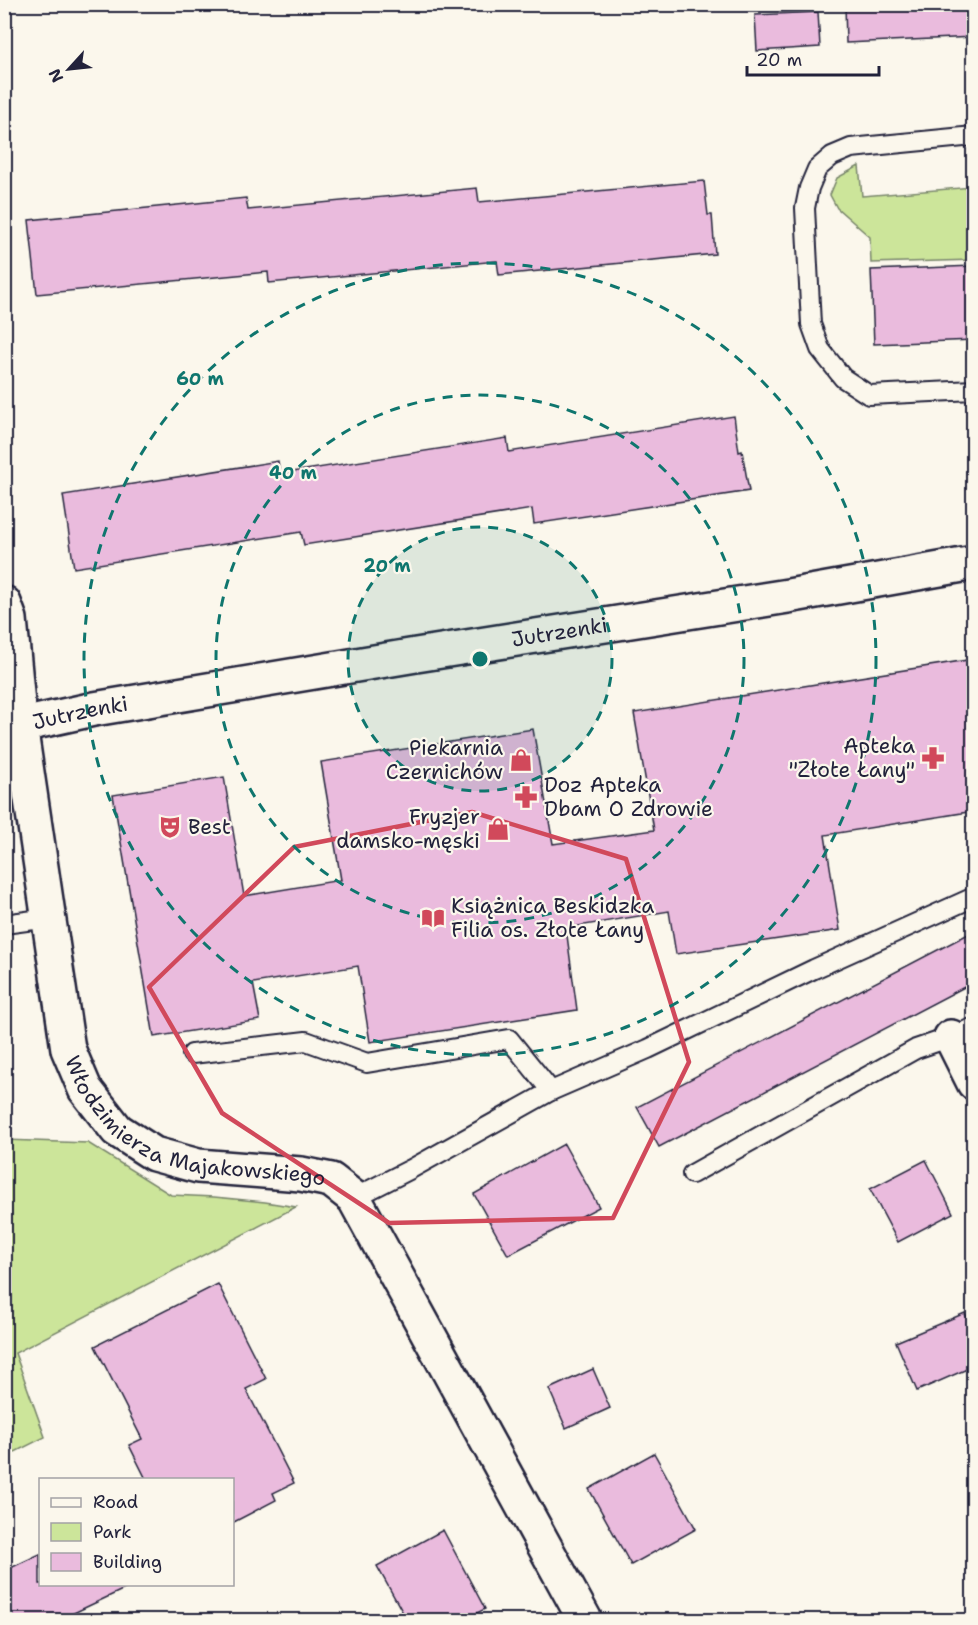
<svg xmlns="http://www.w3.org/2000/svg" width="978" height="1625" font-family="'Shantell Sans',sans-serif">
<style>
.green{fill:#cce59a;stroke:#77846a;stroke-width:1.5}
.building{fill:#eabbdd;stroke:#22223b;stroke-width:1.5}
.lines{fill:none;stroke-linecap:round;stroke-linejoin:round}
.service-casing{stroke:#22223b;stroke-width:22}
.minor-casing{stroke:#22223b;stroke-width:38}
.tertiary-casing{stroke:#22223b;stroke-width:38}
.service{stroke:#fbf7ec;stroke-width:18}
.minor{stroke:#fbf7ec;stroke-width:33}
.tertiary{stroke:#fbf7ec;stroke-width:33}
.marked{fill:none;stroke:#d1495b;stroke-width:4.5;stroke-linejoin:round}
.ring{fill:none;stroke:#0f766e;stroke-width:3;stroke-dasharray:10 8}
.labels{text-anchor:middle;dominant-baseline:central;stroke-width:4.5;stroke-linejoin:round;paint-order:stroke}
.street-label{font-size:21px;fill:#22223b;stroke:#fbf7ec}
.poi-label{font-size:21px;fill:#22223b;stroke:#fbf7ec;text-anchor:end}
.centre{fill:#0f766e;stroke:#fbf7ec;stroke-width:3}
.ring-label{font-size:18px;text-anchor:middle;font-weight:bold;fill:#0f766e;stroke:#fbf7ec;stroke-width:4.5;stroke-linejoin:round;paint-order:stroke}
</style>
<rect width="100%" height="100%" fill="#fbf7ec"/>
<filter id="ink" filterUnits="userSpaceOnUse"><feTurbulence type="fractalNoise" baseFrequency=".0167" numOctaves="2"/><feDisplacementMap in="SourceGraphic" scale="12" xChannelSelector="R" yChannelSelector="G"/><feConvolveMatrix kernelMatrix="1 2 1 2 8 2 1 2 1" color-interpolation-filters="sRGB"/></filter>
<g filter="url(#ink)">
<g class="green">
<polygon points="859,166 862,196 973,187 973,260 871,263 870,237 837,208 830,195 837,178"/>
<polygon points="5,1140 88,1143 171,1195 214,1197 265,1202 296,1207 15,1353 45,1437 5,1457"/>
</g>
<g class="building">
<polygon points="845,4 974,4 974,37 846,43"/>
<polygon points="818,12 820,47 757,51 755,15"/>
<polygon points="704,181 708,215 712,215 715,254 499,275 497,261 269,283 268,272 37,294 29,220 246,198 248,210 477,188 479,202"/>
<polygon points="974,266 974,340 874,344 871,270"/>
<polygon points="734,416 739,452 742,451 749,491 534,524 532,509 304,545 301,532 74,568 63,495 278,461 280,474 507,438 509,452"/>
<polygon points="974,659 974,811 825,835 840,930 676,954 669,911 566,928 577,1010 370,1042 358,966 253,983 260,1020 154,1037 113,795 224,777 244,896 341,880 321,762 533,729 553,844 654,830 634,713"/>
<polygon points="974,931 974,982 659,1147 637,1107"/>
<polygon points="564,1144 599,1207 508,1255 474,1194"/>
<polygon points="926,1160 953,1213 898,1242 870,1189"/>
<polygon points="218,1284 266,1379 246,1389 294,1483 273,1493 276,1500 232,1523 232,1479 146,1479 129,1445 142,1439 95,1346"/>
<polygon points="965,1313 974,1333 974,1366 917,1391 896,1342"/>
<polygon points="593,1369 610,1408 566,1428 549,1389"/>
<polygon points="654,1453 696,1529 631,1565 589,1489"/>
<polygon points="443,1530 485,1609 463,1620 407,1620 377,1566"/>
<polygon points="40,1554 40,1584 135,1584 59,1620 4,1620 4,1571"/>
</g>
<g class="lines">
<g class="service-casing">
<g id="service">
<polyline points="974,136 851,148 832,156 817,169 809,188 805,208 811,324 820,349 843,378 869,395 974,390"/>
<polyline points="4,924 49,918"/>
<polyline points="192,1054 306,1041 367,1063 509,1039 551,1091"/>
<polyline points="692,1174 916,1049 951,1037 974,1027"/>
<polyline points="354,1198 411,1169 551,1091 648,1049 814,969 974,897"/>
</g>
</g>
<g class="minor-casing">
<g id="minor">
<path id="s1" d="M4 603 10 619 20 725 68 1049 85 1089 117 1130 154 1154 198 1166 301 1174 331 1180 354 1198 585 1620"/>
<polyline points="951,1037 974,1083"/>
</g>
</g>
<g class="tertiary-casing">
<g id="tertiary">
<path id="s2" d="M4 729 94 709 416 655 788 596 974 563"/>
</g>
</g>
<use href="#service" class="service"/>
<use href="#minor" class="minor"/>
<use href="#tertiary" class="tertiary"/>
</g>
</g>
<path class="marked" d="M472 812 626 859 689 1062 613 1218 389 1223 222 1113 149 987 294 847Z"/>
<circle cx="480" cy="659" r="132" fill="#0f766e" fill-opacity=".12"/>
<g class="ring">
<circle cx="480" cy="659" r="132"/>
<circle cx="480" cy="659" r="264"/>
<circle cx="480" cy="659" r="396"/>
</g>
<defs>
<g id="pharmacy-bare" transform="scale(1.8)"><path d="M-2-6h4v4h4v4h-4v4h-4v-4h-4v-4h4Z" fill="#d1495b" stroke="#fbf7ec" stroke-width="2.5" paint-order="stroke"/></g>
<g id="shop-bare" transform="scale(1.8)"><path d="M-5-2.5h2.3a2.7 3.5 0 0 1 5.4 0H5L5.5 6h-11ZM-1.5-2.5h3a1.5 2.3 0 0 0-3 0Z" fill="#d1495b" stroke="#fbf7ec" stroke-width="2.5" paint-order="stroke"/></g>
<g id="theatre-bare" transform="scale(1.8)"><path d="M-5-5.5Q0-4 5-5.5V0Q5 5 0 6Q-5 5-5 0ZM-3.3-2.5H-1v1.5H-3.3ZM1-2.5H3.3v1.5H1ZM-2.8 1Q0 5.5 2.8 1Z" fill="#d1495b" stroke="#fbf7ec" stroke-width="2.5" paint-order="stroke"/></g>
<g id="library-bare" transform="scale(1.8)"><path d="M-6-4Q-3-5.5-.7-3.5V5Q-3 3-6 4ZM6-4Q3-5.5 .7-3.5V5Q3 3 6 4Z" fill="#d1495b" stroke="#fbf7ec" stroke-width="2.5" paint-order="stroke"/></g>
</defs>
<g fill-rule="evenodd">
<use href="#pharmacy-bare" x="933" y="758"/>
<use href="#shop-bare" x="521" y="760"/>
<use href="#pharmacy-bare" x="526" y="797"/>
<use href="#theatre-bare" x="170" y="827"/>
<use href="#shop-bare" x="498" y="829"/>
<use href="#library-bare" x="433" y="918"/>
</g>
<g class="labels">
<g class="street-label">
<text stroke="none"><textPath href="#s2" startOffset="564">Jutrzenki</textPath></text>
<text stroke="none"><textPath href="#s2" startOffset="78">Jutrzenki</textPath></text>
<text stroke="none"><textPath href="#s1" startOffset="612">Włodzimierza Majakowskiego</textPath></text>
</g>
<g class="poi-label">
<text x="915" y="746">Apteka<tspan x="915" dy="24">"Złote Łany"</tspan></text>
<text x="503" y="748">Piekarnia<tspan x="503" dy="24">Czernichów</tspan></text>
<text x="544" y="785" text-anchor="start">Doz Apteka<tspan x="544" dy="24">Dbam O Zdrowie</tspan></text>
<text x="480" y="817">Fryzjer<tspan x="480" dy="24">damsko-męski</tspan></text>
<text x="188" y="827" text-anchor="start">Best</text>
<text x="451" y="906" text-anchor="start">Książnica Beskidzka<tspan x="451" dy="24">Filia os. Złote Łany</tspan></text>
</g>
</g>
<circle cx="480" cy="659" r="9" class="centre"/>
<g class="ring-label">
<text x="200" y="385">60 m</text>
<text x="293" y="479">40 m</text>
<text x="387" y="572">20 m</text>
</g>
<rect width="978" height="1625" fill="none" stroke="#fbf7ec" stroke-width="24"/>
<rect x="12" y="12" width="954" height="1601" fill="none" stroke="#22223b" stroke-width="2" filter="url(#ink)"/>
<rect x="39" y="1478" width="195" height="108" fill="#fbf7ec" stroke="#a4a2a5" stroke-width="1.5"/>
<rect x="51" y="1498" width="30" height="9" fill="#fbf7ec" stroke="#a4a2a5" stroke-width="1.5"/>
<text x="93" y="1508" font-size="18" fill="#22223b">Road</text>
<rect x="51" y="1523" width="30" height="18" fill="#cce59a" stroke="#a4a2a5" stroke-width="1.5"/>
<text x="93" y="1538" font-size="18" fill="#22223b">Park</text>
<rect x="51" y="1553" width="30" height="18" fill="#eabbdd" stroke="#a4a2a5" stroke-width="1.5"/>
<text x="93" y="1568" font-size="18" fill="#22223b">Building</text>
<g transform="translate(69 69) rotate(243)" stroke="#fbf7ec" stroke-width="4.5" paint-order="stroke">
<path d="M0-4.5L10 22L0 15L-10 22Z" fill="#22223b"/>
<text y="-9" font-size="16" font-weight="bold" text-anchor="middle" fill="#22223b">N</text>
</g>
<path d="M747 66v9h132v-9" fill="none" stroke="#22223b" stroke-width="3"/>
<text x="756" y="66" font-size="18" fill="#22223b" stroke="#fbf7ec" stroke-width="4.5" paint-order="stroke">20 m</text>
</svg>
